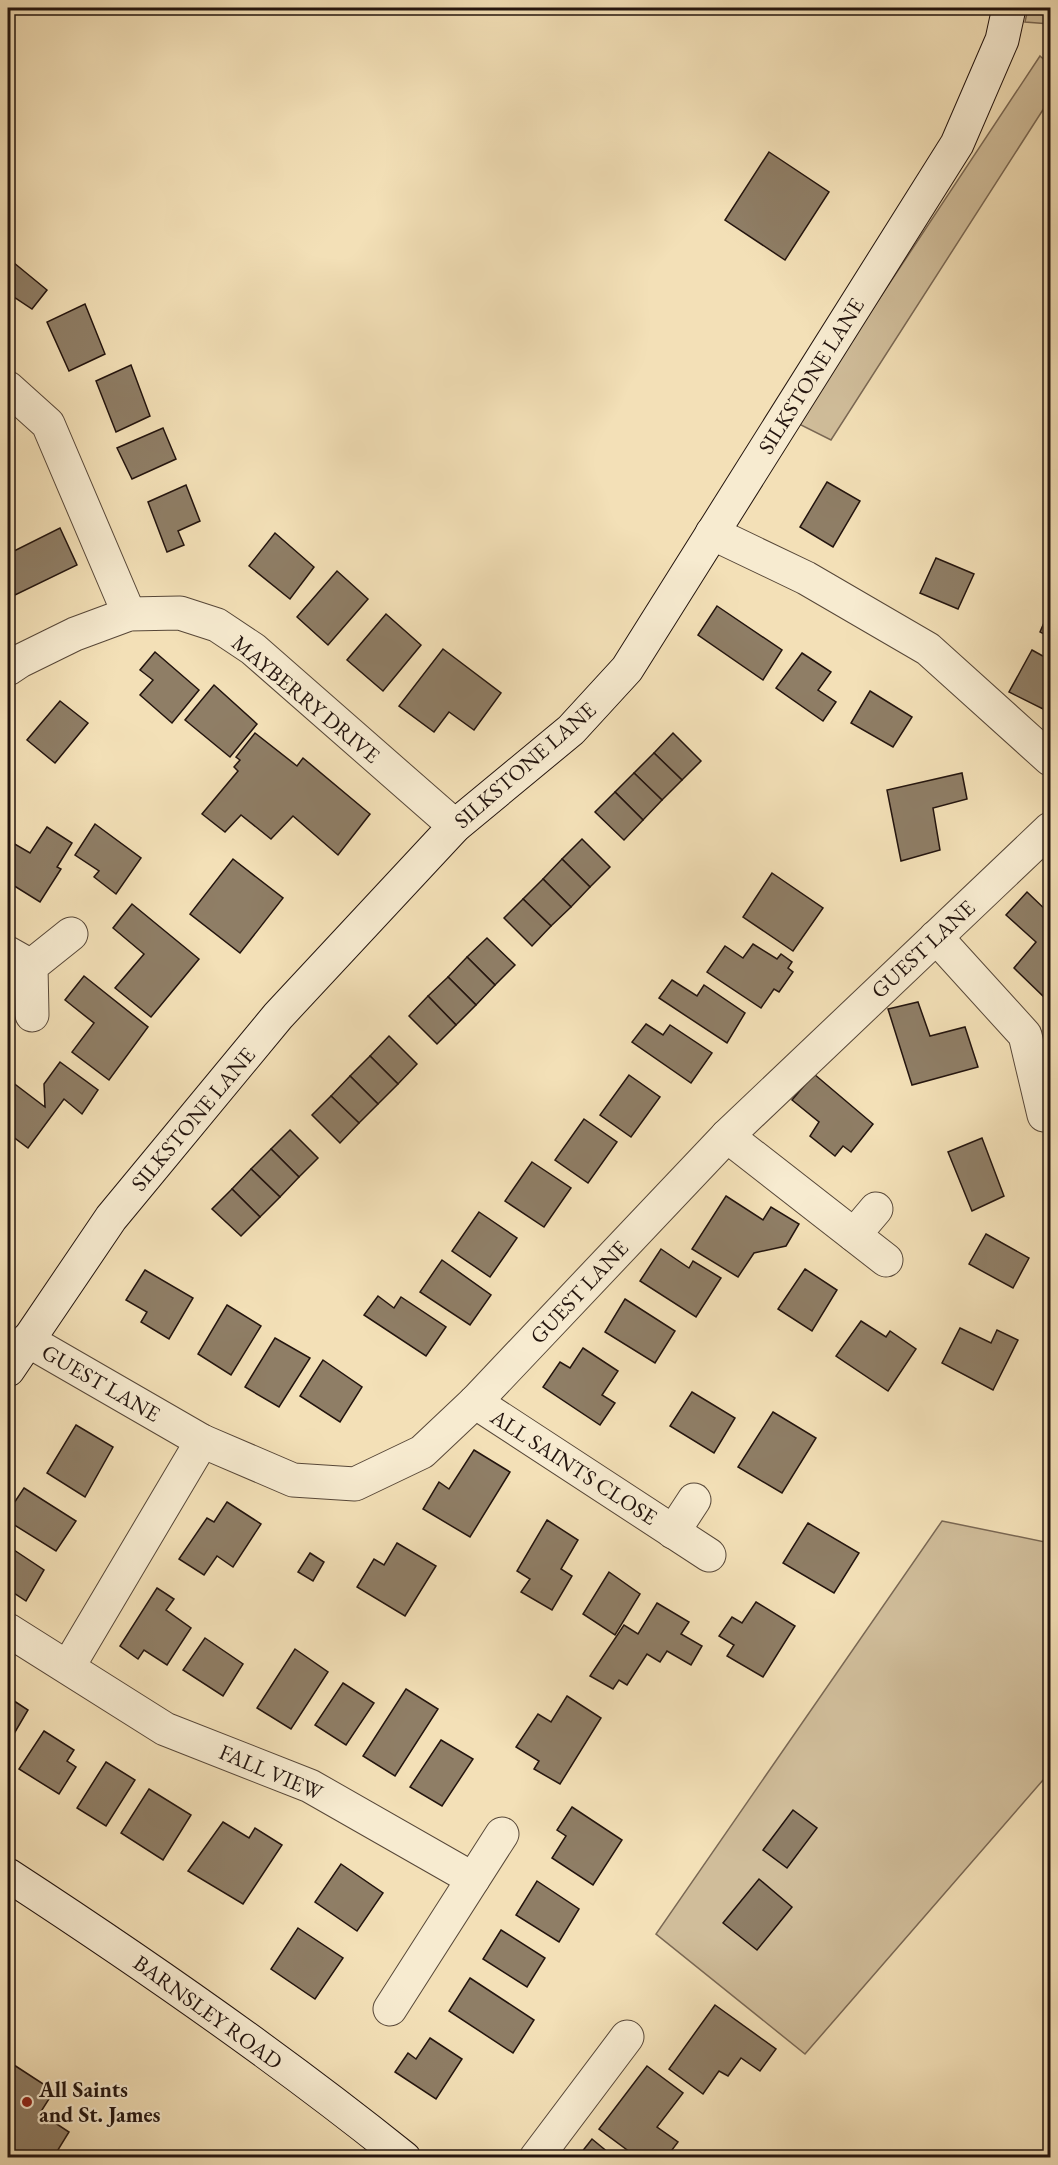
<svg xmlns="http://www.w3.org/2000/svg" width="1058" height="2165" font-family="'EB Garamond',serif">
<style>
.green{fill:#d0bd9a;stroke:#7a6854;stroke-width:1.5}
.building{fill:#8f7e66;stroke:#23140e;stroke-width:1.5}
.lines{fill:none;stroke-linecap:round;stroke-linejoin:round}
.street-casing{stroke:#574738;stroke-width:35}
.secondary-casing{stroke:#23140e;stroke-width:35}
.street{stroke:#f7ebd0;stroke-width:33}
.secondary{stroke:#f7ebd0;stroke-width:33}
.poi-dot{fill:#8f2418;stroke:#f7ebd0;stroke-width:2}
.labels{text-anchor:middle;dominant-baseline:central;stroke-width:4.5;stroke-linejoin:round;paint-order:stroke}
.street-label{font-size:22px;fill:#23140e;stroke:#f7ebd0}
.poi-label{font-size:22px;font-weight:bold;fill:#23140e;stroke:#f7ebd0;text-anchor:start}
</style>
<rect width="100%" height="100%" fill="#f3e0b7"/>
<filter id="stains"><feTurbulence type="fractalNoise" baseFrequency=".00333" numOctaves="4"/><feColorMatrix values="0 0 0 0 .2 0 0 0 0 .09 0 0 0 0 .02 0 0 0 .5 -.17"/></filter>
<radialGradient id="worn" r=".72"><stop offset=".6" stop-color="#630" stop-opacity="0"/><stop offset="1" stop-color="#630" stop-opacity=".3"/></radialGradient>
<g class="green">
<polygon points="1028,8 1050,8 1050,24 1025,22"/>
<polygon points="1040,56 1050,65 1050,107 1046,105 831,440 797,423"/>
<polygon points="942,1521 1050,1543 1050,1772 805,2054 656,1934"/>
</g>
<g class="building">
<polygon points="769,152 829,192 785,260 725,220"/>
<polygon points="8,258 47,290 32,309 8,293"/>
<polygon points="85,304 105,354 69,371 47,322"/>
<polygon points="131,365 150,416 116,432 96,381"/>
<polygon points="163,428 176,459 132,479 117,448"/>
<polygon points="827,482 860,501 833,547 800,527"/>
<polygon points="186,485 200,521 178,531 184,545 167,552 148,502"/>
<polygon points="60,528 77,565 15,595 8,580 8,554"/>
<polygon points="275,533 314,567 290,599 249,566"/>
<polygon points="936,558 974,574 958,609 920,593"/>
<polygon points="337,571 368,599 328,645 297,617"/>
<polygon points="717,606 782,650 763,680 698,635"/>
<polygon points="1050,609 1050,637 1040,632"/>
<polygon points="386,614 421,645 383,691 347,660"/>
<polygon points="443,649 501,693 474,730 449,712 434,732 399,706"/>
<polygon points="1032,650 1050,660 1050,693 1043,709 1009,692"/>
<polygon points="155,652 199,690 172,723 140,695 153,680 140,670"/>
<polygon points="802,653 831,672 818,690 836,702 823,721 776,688"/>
<polygon points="214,685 257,724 230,757 185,720"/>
<polygon points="870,691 912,717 893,747 851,723"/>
<polygon points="60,701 88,723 55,763 27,740"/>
<polygon points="255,733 297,766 303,758 370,814 338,855 293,816 271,839 241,815 225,832 202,814 238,771 234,767 240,760 236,757"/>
<polygon points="673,733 701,761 682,780 654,753"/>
<polygon points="654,753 682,780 662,800 634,773"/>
<polygon points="634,773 662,800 643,820 615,792"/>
<polygon points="962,773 967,799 933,808 940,850 901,861 887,790"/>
<polygon points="615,792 643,820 624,840 595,812"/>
<polygon points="95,824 141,858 116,894 94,877 99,871 75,855"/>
<polygon points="47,827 72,843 57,867 61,869 40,902 8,882 8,840 30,853"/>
<polygon points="582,839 610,867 590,887 562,859"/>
<polygon points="233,859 283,898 240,953 190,914"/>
<polygon points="562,859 590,887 571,907 543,879"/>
<polygon points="772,873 823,908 793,951 743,917"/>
<polygon points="543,879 571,907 551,926 523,899"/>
<polygon points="1027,892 1050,914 1050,989 1044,997 1014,968 1036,942 1006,915"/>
<polygon points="523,899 551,926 532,946 504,918"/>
<polygon points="132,904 199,959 151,1017 115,988 144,954 113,928"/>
<polygon points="487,938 515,965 495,985 467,957"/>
<polygon points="753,944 777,959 781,954 792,962 788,968 793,972 779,992 774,989 761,1008 707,972 725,946 743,958"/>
<polygon points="467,957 495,985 476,1005 448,977"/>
<polygon points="84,976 148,1027 109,1080 72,1052 94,1023 65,1000"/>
<polygon points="448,977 476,1005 456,1025 428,996"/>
<polygon points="672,980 697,996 704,985 745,1013 727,1043 659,998"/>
<polygon points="428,996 456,1025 437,1044 409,1016"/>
<polygon points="918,1002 930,1036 965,1027 978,1067 912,1085 888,1009"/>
<polygon points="646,1024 663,1035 670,1025 712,1053 691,1083 632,1042"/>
<polygon points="389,1036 417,1064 398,1084 370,1056"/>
<polygon points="370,1056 398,1084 378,1104 350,1076"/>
<polygon points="60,1062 98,1090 82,1114 64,1099 28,1148 8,1133 8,1079 45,1107 44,1084"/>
<polygon points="814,1074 873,1124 851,1152 843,1146 835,1156 810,1136 819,1122 792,1100"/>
<polygon points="629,1075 660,1097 631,1137 600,1115"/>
<polygon points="350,1076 378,1104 359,1123 331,1096"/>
<polygon points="331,1096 359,1123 340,1143 312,1115"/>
<polygon points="584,1119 617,1142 588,1183 555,1160"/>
<polygon points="290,1130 318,1158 299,1177 271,1149"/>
<polygon points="982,1138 1004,1196 972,1211 948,1152"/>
<polygon points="271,1149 299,1177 280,1197 251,1169"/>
<polygon points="532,1162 571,1188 544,1227 505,1201"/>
<polygon points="251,1169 280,1197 260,1217 232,1189"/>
<polygon points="232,1189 260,1217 241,1236 212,1209"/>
<polygon points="726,1196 763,1220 771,1207 799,1224 786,1246 754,1253 738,1277 692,1249"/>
<polygon points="479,1212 517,1238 490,1277 452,1251"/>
<polygon points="986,1234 1029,1258 1013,1288 969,1264"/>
<polygon points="661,1249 689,1268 693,1261 721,1278 696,1317 640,1281"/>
<polygon points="442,1260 491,1295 470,1325 420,1292"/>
<polygon points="805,1269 837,1290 812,1331 778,1309"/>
<polygon points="145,1270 193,1298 169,1339 141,1322 147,1312 126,1300"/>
<polygon points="378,1296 394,1308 401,1297 446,1327 426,1356 364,1315"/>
<polygon points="625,1299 675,1331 655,1363 605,1332"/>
<polygon points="227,1305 261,1326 231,1375 198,1354"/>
<polygon points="861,1321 886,1337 890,1331 916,1349 888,1391 836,1356"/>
<polygon points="960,1328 991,1343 997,1330 1018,1340 993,1390 942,1363"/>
<polygon points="275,1338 310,1358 279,1407 245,1387"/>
<polygon points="583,1348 618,1371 602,1395 615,1403 600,1425 543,1387 560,1362 570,1368"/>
<polygon points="323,1360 362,1387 340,1422 300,1396"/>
<polygon points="692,1392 735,1418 714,1453 670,1426"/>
<polygon points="773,1412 816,1438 782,1493 738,1467"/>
<polygon points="76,1425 113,1447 85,1497 47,1473"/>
<polygon points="474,1450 510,1472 470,1537 423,1509 439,1482 449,1489"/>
<polygon points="24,1488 76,1521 56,1551 8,1521 8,1512"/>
<polygon points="227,1502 261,1524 233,1567 217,1556 204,1575 179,1559 207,1518 214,1522"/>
<polygon points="547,1520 578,1540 561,1569 572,1576 552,1610 521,1592 530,1579 517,1571"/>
<polygon points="808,1523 859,1553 834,1593 783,1563"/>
<polygon points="397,1543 436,1566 405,1616 357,1587 374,1559 384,1565"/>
<polygon points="8,1546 44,1570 26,1601 8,1589"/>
<polygon points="310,1553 324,1562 313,1581 298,1572"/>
<polygon points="609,1572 640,1594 615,1635 583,1614"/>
<polygon points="157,1588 174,1599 166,1610 191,1628 167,1665 144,1650 138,1659 120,1646"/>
<polygon points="756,1602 795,1626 763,1677 727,1656 734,1645 719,1636 732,1617 742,1623"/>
<polygon points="657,1603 689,1622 681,1634 702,1646 691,1665 667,1651 660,1662 647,1654 627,1685 619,1680 613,1689 590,1676 624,1625 638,1634"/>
<polygon points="205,1638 243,1664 223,1696 183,1670"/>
<polygon points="295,1649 328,1672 291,1729 257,1708"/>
<polygon points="343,1683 374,1703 346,1745 315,1725"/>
<polygon points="406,1689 438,1709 395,1776 363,1756"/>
<polygon points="567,1696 601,1718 560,1784 534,1769 539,1761 516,1747 538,1714 551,1722"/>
<polygon points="8,1697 28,1710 8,1744"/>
<polygon points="44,1731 74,1750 67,1761 76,1767 59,1794 19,1769"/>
<polygon points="441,1740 473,1759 442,1806 410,1787"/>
<polygon points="106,1762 135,1780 106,1826 77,1808"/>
<polygon points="149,1789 191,1815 163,1860 121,1833"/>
<polygon points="572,1807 622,1840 593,1885 552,1858 566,1836 557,1830"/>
<polygon points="793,1810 817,1828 787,1868 763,1850"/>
<polygon points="223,1822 249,1838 255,1828 282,1845 243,1904 188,1871"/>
<polygon points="341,1864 383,1893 357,1931 315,1902"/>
<polygon points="759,1879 792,1907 757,1950 723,1923"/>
<polygon points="537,1881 579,1909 559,1942 516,1915"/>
<polygon points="298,1928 343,1958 315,1999 271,1969"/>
<polygon points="501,1930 545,1958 527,1987 483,1959"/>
<polygon points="470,1978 534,2020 513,2053 449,2011"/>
<polygon points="715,2005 776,2049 760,2071 741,2058 728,2076 719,2071 703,2094 669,2069"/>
<polygon points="430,2038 462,2059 436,2099 395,2072 408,2053 416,2059"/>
<polygon points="14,2065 54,2091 40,2113 69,2132 53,2158 8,2158 8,2073"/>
<polygon points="647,2066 683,2093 657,2127 678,2142 666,2158 638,2158 599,2129"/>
<polygon points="592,2139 615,2158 577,2158"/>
</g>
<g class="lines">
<g class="street-casing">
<g id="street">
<polyline points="8,388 48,424 129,614"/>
<polyline points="712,533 806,578 928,649 1050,759"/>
<polyline points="8,669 20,661 75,634 129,614 180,613 217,625 253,649 455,826"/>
<polyline points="936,937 1025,1035 1044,1115"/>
<polyline points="8,953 31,966"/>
<polyline points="32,1015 31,966 71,934"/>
<polyline points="727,1136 886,1260"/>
<polyline points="854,1235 876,1209"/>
<polyline points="27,1340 202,1441 293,1480 355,1484 422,1452 475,1402 727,1136 1050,829"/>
<polyline points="475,1402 709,1555"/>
<polyline points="673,1532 694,1500"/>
<polyline points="8,1630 165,1729 310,1786 473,1879"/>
<polyline points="68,1667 202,1441"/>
<polyline points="390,2009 502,1834"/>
<polyline points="536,2158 627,2037"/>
</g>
</g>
<g class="secondary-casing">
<g id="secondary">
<polyline points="8,1370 111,1218 278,1016 455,826 571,730 627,669 957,144 1002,40 1009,8"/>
<path d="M8 1875C143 1963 277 2056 404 2158"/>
</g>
</g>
<use href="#street" class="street"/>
<use href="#secondary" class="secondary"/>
</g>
<circle class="poi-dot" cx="27" cy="2102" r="6"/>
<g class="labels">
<g class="street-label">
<text transform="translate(811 376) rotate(-58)">SILKSTONE LANE</text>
<text transform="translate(306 699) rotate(40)">MAYBERRY DRIVE</text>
<text transform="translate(525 765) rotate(-41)">SILKSTONE LANE</text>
<text transform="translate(923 949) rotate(-43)">GUEST LANE</text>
<text transform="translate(193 1119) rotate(-50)">SILKSTONE LANE</text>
<text transform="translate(579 1292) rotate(-47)">GUEST LANE</text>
<text transform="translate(101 1383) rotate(30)">GUEST LANE</text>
<text transform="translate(574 1467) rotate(33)">ALL SAINTS CLOSE</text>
<text transform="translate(271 1772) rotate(23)">FALL VIEW</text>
<text transform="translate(208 2012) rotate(36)">BARNSLEY ROAD</text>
</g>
<g class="poi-label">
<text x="39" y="2089">All Saints<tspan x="39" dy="25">and St. James</tspan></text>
</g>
</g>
<rect width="1058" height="2165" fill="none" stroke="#f3e0b7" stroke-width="30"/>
<rect x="9" y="9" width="1040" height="2147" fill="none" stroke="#23140e" stroke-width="3"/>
<rect x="15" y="15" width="1028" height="2135" fill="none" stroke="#23140e" stroke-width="1.5"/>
<rect width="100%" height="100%" filter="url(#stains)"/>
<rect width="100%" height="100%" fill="url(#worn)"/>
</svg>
